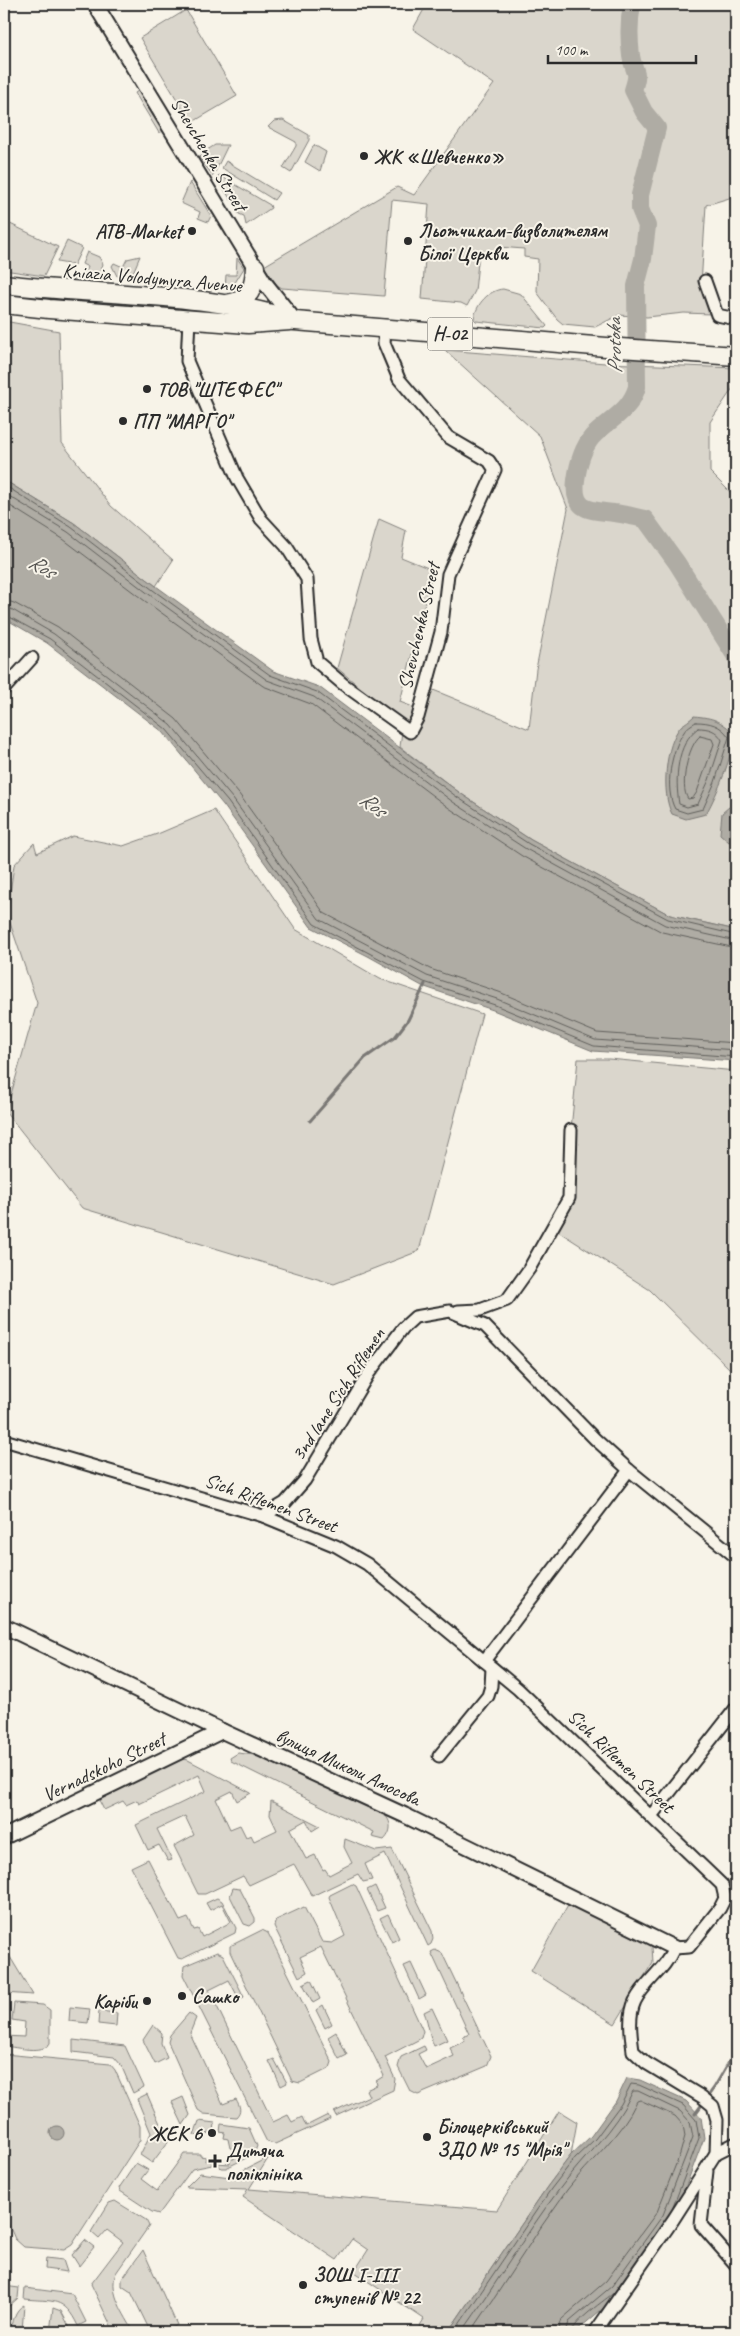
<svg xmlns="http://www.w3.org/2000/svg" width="740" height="2336" font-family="Caveat,sans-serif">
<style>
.green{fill:#dad6cc;stroke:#82807c}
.water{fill:#afaca4;stroke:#7a7874}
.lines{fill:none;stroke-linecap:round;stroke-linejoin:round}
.shore{stroke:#605f5b;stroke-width:1}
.stream{stroke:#7a7874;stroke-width:3}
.river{stroke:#afaca4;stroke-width:18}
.minor-casing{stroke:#2b2b2b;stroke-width:15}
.tertiary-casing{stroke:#2b2b2b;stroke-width:18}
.primary-casing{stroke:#2b2b2b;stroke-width:21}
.minor{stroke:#f7f3e8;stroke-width:11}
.tertiary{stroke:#f7f3e8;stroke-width:14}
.primary{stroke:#f7f3e8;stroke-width:18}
.poi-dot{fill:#2b2b2b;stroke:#f7f3e8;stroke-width:2}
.labels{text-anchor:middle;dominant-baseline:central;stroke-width:4;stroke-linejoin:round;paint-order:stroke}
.shield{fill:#f7f3e8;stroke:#686764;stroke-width:1}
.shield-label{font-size:19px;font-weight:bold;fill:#2b2b2b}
.street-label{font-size:20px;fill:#2b2b2b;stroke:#f7f3e8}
.poi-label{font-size:20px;font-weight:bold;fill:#2b2b2b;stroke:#f7f3e8;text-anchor:start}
.water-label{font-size:21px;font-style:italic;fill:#53524f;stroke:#f7f3e8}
</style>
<rect width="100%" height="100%" fill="#f7f3e8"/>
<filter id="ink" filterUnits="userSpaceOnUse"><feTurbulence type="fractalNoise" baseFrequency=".02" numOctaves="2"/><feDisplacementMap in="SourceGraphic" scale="10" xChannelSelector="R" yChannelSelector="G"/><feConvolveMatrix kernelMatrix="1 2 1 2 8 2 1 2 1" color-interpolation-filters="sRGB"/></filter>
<g filter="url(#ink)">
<g class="green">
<polygon points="427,4 736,4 736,196 706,205 701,285 711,314 684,313 647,317 619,315 595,327 563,324 557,319 537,292 538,259 524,257 524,249 499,247 498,255 479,253 475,291 467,306 461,303 422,299 429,204 392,200 384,296 282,288 277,285 264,266 397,187 414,195 494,84 413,29"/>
<polygon points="186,10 237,96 191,123 140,38"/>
<polygon points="138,91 163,131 159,133 135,93"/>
<polygon points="283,120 309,135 309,140 291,173 283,168 296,146 296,142 268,127 274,121"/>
<polygon points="215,145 228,145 213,176 199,157 204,152"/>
<polygon points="314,145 326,152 320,171 305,162"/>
<polygon points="226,161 279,193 274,200 222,168"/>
<polygon points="219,175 270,205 271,208 246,225 244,216 239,214 234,199 231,200 217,178"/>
<polygon points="190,182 211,216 208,222 198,218 200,212 181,203"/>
<polygon points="4,221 58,247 44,276 4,270"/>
<polygon points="67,241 82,248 74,265 57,262"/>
<polygon points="87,252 99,257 103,264 97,279 83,278 88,267 82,264"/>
<polygon points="140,256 132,275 117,276 112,266 114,263 123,267 127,259"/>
<polygon points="237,258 244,268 231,289 225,288 226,275 236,275"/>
<polygon points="4,289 255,314 255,318 4,296"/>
<path d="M503 289 521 294 547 326 545 328 476 321 474 319C476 304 489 290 503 289Z"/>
<polygon points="4,321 59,331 62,443 111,506 173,560 156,586 74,523 4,480"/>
<polygon points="445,350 605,363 736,368 733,388 710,422 710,472 736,498 736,930 670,915 531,840 460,793 400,747 403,723 337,668 379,519 406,531 401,557 433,570 400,702 413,707 421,685 529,729 536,669 568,509 540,436"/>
<polygon points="214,810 295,929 380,979 482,1014 419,1251 334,1284 82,1208 6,1112 37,1003 7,914 14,865 34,843 37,853 73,836 123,846 160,833"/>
<polygon points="578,1059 609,1059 736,1071 736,1375 650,1290 553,1228 565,1189"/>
<path d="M238 1753 255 1755 283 1766 381 1812C392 1819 393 1831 384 1840L372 1837 374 1832 231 1761 230 1758Z"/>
<polygon points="180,1758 188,1760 251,1793 237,1801 232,1791 216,1799 230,1829 240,1825 246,1837 251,1835 254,1841 277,1830 270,1815 271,1801 320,1826 312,1831 306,1820 290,1829 306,1859 315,1855 323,1870 325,1869 329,1875 352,1863 344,1847 345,1839 376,1851 392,1849 432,1931 433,1939 431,1944 428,1946 385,1854 365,1864 372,1880 363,1882 358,1874 312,1896 294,1864 249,1885 243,1876 205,1894 198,1894 174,1846 194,1835 185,1816 157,1829 172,1860 168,1861 159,1845 148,1850 136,1825 206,1791 199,1775 139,1804 137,1800 126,1805 123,1801 104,1810 100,1802 102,1797"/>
<polygon points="148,1859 180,1921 188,1918 194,1930 198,1929 202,1937 231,1922 222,1904 210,1910 206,1903 217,1898 222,1901 236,1928 235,1933 182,1959 178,1958 131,1867"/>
<polygon points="352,1884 356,1886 423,2031 421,2038 418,2040 385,2057 395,2079 393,2090 336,2116 334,2112 369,2096 366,2090 377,2085 376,2081 384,2076 321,1947 300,1957 307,1972 299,1977 274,1926 276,1920 304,1907 322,1942 332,1943 345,1936 329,1897 330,1895"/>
<polygon points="375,1886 385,1908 377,1911 367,1890"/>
<polygon points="233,1888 240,1889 255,1918 255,1922 250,1926 244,1924 230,1896"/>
<polygon points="570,1901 645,1939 652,1947 653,1962 615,2024 531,1971"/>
<polygon points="388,1914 399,1938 392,1942 380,1918"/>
<polygon points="262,1930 268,1933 332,2062 330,2068 300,2083 292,2081 230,1952 230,1946"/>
<polygon points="4,1947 33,1995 4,1993"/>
<polygon points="435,1950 442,1953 491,2056 487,2066 418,2095 410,2091 398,2067 401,2057 424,2046 426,2050 418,2054 426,2069 454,2056 450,2048 465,2041 463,2037 469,2034 431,1952"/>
<polygon points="217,1952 223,1955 244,1997 239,1999 229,1980 209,1990 273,2122 288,2115 292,2122 302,2117 306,2126 328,2115 330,2119 275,2144 267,2142 183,1975 184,1966"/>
<polygon points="411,1963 426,1995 419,1999 404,1966"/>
<polygon points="311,1980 320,1999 313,2003 303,1984"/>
<path d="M14 2003 43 2005 50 2010V2043C43 2055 16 2047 4 2046V2036L24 2037 25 2022 12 2020Z"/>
<polygon points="323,2005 332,2024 325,2028 316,2010"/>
<polygon points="70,2007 90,2009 88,2023 69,2021"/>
<path d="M432 2008 447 2040 434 2046C429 2037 429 2024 424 2012Z"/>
<polygon points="99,2011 117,2013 116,2026 98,2024"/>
<path d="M189 2013 196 2018 190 2033 223 2104 236 2099C240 2106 242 2111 236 2117L204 2114 198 2110 168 2042 170 2035Z"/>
<polygon points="153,2025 162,2033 161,2043 167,2058 155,2064 143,2040"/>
<polygon points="336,2032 347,2055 339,2059 328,2037"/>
<polygon points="73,2040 125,2046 144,2087 133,2093 121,2065 114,2057 73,2052"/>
<polygon points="4,2054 110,2064 115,2070 140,2126 140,2140 72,2245 64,2250 24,2247 15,2239 4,2214"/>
<polygon points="274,2059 287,2083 281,2086 269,2061"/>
<polygon points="147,2094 168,2142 152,2163 140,2155 151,2133 137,2099"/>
<polygon points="183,2097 190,2115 183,2125 172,2102"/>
<polygon points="559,2111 577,2122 571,2155 547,2187 448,2332 416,2332 424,2319 354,2272 368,2250 352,2239 337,2260 243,2197 248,2189 186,2187 200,2173 230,2177 269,2157 249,2189 497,2210"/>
<polygon points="199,2121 215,2123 214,2132 206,2134 206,2137 194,2135"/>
<polygon points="221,2124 249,2128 257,2146 254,2154 226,2168 221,2168 217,2163 230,2164 230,2159 234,2159 235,2149 230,2148 228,2139 224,2138 225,2133 220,2132"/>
<polygon points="184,2154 200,2154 200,2156 206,2157 205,2161 213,2162 212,2165 192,2169 159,2214 152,2212 120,2191 119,2188 136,2163 148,2170 141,2179 157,2191"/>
<path d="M115 2201 146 2220 149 2226 116 2273C108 2293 125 2315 134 2332H114L91 2284 123 2242 107 2230 99 2239 91 2232 109 2203Z"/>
<polygon points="85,2240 94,2247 79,2266 72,2255"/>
<polygon points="143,2250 177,2325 165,2332 147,2332 149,2329 131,2292 122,2286 122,2279"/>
<polygon points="46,2258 63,2260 67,2272 45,2269"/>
<polygon points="4,2286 19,2288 18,2298 8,2307 4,2324"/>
<path d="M25 2288 72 2294 86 2322 78 2326C64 2296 53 2302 24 2299Z"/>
<path d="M24 2305 22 2331 35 2332H11C13 2322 14 2310 24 2305Z"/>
<polygon points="53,2308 61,2311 72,2332 50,2332"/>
</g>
<g class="water">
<polygon points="4,480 74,523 156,586 273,671 319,687 460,793 531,840 670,915 736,930 736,1061 593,1051 493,1010 422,986 368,956 311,927 224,806 163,732 47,643 4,618"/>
<path d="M694 716C714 718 720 720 735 734 730 762 719 790 706 814L686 819 672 814C661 794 665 744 681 726 685 723 690 720 694 716Z"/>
<polygon points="729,807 736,807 736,840 729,842 720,834 722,813"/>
<polygon points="627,2078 640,2080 686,2101 701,2117 704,2138 673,2220 620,2294 575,2332 448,2332 547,2187 571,2155 591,2136 616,2101"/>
<circle cx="57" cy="2133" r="7"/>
</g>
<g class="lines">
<g class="shore">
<polyline points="4,485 71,527 153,590 270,675 317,692 457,797 529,844 668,919 736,935"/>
<polyline points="4,493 68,532 150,595 267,680 314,697 453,802 526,849 665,925 736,941"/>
<polyline points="4,502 63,539 145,601 263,686 311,704 449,808 522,856 662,932 736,948"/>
<polyline points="4,600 14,603 58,627 176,719 239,794 324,913 430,969 499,992 597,1033 736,1043"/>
<polyline points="4,608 11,609 54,634 171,725 233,799 319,919 427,976 497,999 595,1040 736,1050"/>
<polyline points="4,614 50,639 166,729 228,802 314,924 424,982 495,1005 594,1046 736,1057"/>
<path d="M696 722C710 722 721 725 729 737L715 782 703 809 687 813 675 809C664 789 671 750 684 732 686 728 692 724 696 722Z"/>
<path d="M698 728C708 728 717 730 722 740L709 780 698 804 687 807 679 804C675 779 676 744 698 728Z"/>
<path d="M700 736 712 739 714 744 697 792 693 798 688 799C679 787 688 745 700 736Z"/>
<polyline points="454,2332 551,2189 575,2158 595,2139 621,2104 631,2084 639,2085 683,2105 696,2120 699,2138 673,2207"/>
<path d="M462 2332C495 2286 524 2236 558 2191 584 2155 614 2132 633 2091H638L680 2111 690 2122 693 2137 663 2215 612 2286 569 2322 566 2332"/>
<path d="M471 2332C504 2286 533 2236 567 2190 590 2160 621 2136 637 2101L640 2100 675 2116 683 2125 685 2136 680 2154 657 2212 606 2281 562 2319 558 2332"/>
<path d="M572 2332C574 2321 605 2300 615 2292"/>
</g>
<g class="stream">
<polyline points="310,1121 365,1058 395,1037 408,1020 425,984"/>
<polyline points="695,2114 714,2088 736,2050"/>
</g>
<path class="river" d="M632 4C629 20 629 40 631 56 634 75 640 69 633 90L644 112 657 128 640 195V209L647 226 643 259 636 286 637 387C630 412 608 420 592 437 582 449 578 465 576 480 572 512 591 510 614 513 624 514 635 517 645 519L677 563 736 657"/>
<g class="minor-casing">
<g id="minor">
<polyline points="705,281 717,315 736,319"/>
<polyline points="189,319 187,361 237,478 261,519 286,546 307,579 311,639 317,662 343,684 410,732 418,717 441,632 448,574 495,470 489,461 448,437 399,379 384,343 385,329"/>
<polyline points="4,689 32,658"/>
<polyline points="458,1311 480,1310 507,1300 529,1269 569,1198 571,1130"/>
<path d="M4 1440 263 1516 336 1546 367 1564 518 1689 722 1885 725 1898 720 1908 689 1947 674 1948C665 1970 645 1981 635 2001 628 2016 631 2035 633 2051L646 2063 702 2097 713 2106 717 2120 716 2153 673 2220 595 2332"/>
<polyline points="263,1516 285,1503 305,1480 369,1373 403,1328 415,1317 450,1311 485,1326 595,1439 629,1470 736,1557"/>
<polyline points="484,1661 629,1470"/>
<polyline points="439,1756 488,1696 491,1686 492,1668"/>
<polyline points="651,1816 736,1708"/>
<polyline points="716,2153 736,2143"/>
<polyline points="707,2171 701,2225 736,2265"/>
</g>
</g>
<g class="tertiary-casing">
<g id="tertiary">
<polyline points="95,4 264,282 295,321"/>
<polyline points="4,1626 222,1731 404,1815 674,1948"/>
<polyline points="4,1837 222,1731"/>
</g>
</g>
<g class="primary-casing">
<g id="primary">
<path d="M4 284C98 296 206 291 295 321L606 347 736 356"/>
<polyline points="4,304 49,309 248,324 290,321"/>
<path d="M227 304C251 300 254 289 255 267"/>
</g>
</g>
<use href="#minor" class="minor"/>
<use href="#tertiary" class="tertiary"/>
<use href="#primary" class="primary"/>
</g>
</g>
<g class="poi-dot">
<circle cx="364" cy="156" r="5"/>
<circle cx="192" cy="231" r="5"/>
<circle cx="408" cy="241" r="5"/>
<circle cx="147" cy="389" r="5"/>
<circle cx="123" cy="421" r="5"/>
<circle cx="182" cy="1996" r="5"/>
<circle cx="147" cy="2001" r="5"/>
<circle cx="212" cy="2133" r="5"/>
<circle cx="427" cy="2137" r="5"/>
<path d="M212.5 2153.5h5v5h5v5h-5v5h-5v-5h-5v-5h5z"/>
<circle cx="303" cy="2285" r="5"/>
</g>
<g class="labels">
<rect class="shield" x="427.5" y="317.5" width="45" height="33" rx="4"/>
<g class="shield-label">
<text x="450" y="334">Н-02</text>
</g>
<g class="street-label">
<text transform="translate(209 154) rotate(59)">Shevchenka Street</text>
<text transform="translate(152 278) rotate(5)">Kniazia Volodymyra Avenue</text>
<text transform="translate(419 626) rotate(-77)">Shevchenka Street</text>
<text transform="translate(338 1394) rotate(-57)">3nd lane Sich Riflemen</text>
<text transform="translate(271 1503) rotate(20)">Sich Riflemen Street</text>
<text transform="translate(621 1761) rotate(44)">Sich Riflemen Street</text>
<text transform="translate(104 1767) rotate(-26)">Vernadskoho Street</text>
<text transform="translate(348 1767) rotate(25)">вулиця Миколи Амосова</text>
</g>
<g class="poi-label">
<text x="374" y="156">ЖК «Шевченко»</text>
<text x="418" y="230">Льотчикам-визволителям<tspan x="418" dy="23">Білої Церкви</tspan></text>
<text x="182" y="231" text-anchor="end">ATB-Market</text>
<text x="157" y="389">ТОВ "ШТЕФЕС"</text>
<text x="133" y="421">ПП "МАРГО"</text>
<text x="192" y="1996">Сашко</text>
<text x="137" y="2001" text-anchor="end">Каріби</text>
<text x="437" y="2126">Білоцерківський<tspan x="437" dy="23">ЗДО № 15 "Мрія"</tspan></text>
<text x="202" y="2133" text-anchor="end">ЖЕК 6</text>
<text x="226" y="2150">Дитяча<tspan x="226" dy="23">поліклініка</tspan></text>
<text x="313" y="2274">ЗОШ І-ІІІ<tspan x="313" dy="23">ступенів № 22</tspan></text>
</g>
<g class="water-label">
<text transform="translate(614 346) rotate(-91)">Protoka</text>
<text transform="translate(42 566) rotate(30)">Ros</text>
<text transform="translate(373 804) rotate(37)">Ros</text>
</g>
</g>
<rect width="740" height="2336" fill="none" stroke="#f7f3e8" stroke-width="20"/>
<rect x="10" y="10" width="720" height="2316" fill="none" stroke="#2b2b2b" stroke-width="2" filter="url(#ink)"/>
<path d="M548 55v8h148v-8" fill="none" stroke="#2b2b2b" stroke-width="2.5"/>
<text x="555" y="55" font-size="15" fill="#2b2b2b" stroke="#f7f3e8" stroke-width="4" paint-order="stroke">100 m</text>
</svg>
